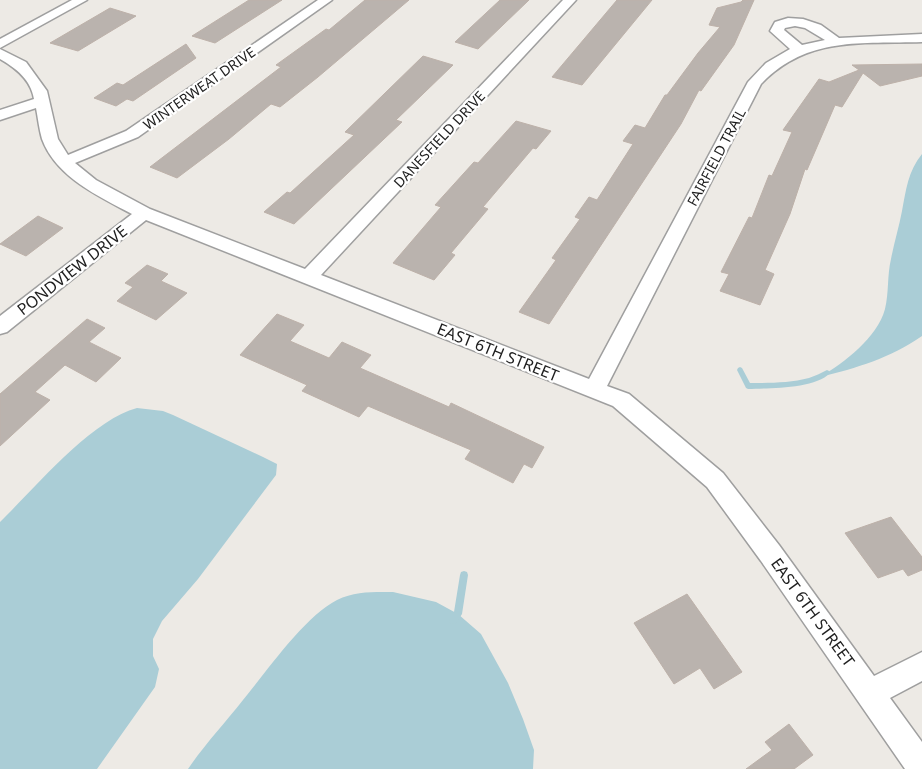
<svg xmlns="http://www.w3.org/2000/svg" width="922" height="769" font-family="'Noto Sans',sans-serif">
<style>
.water{fill:#aacdd6}
.lines{fill:none;stroke-linecap:round;stroke-linejoin:round}
.stream{fill:#aacdd6;fill-rule:evenodd}
.building{fill:#bab3ae;stroke:#bdb1a9}
.minor-casing{stroke:#9f9f9f;stroke-width:3}
.minor{fill:#fff;fill-rule:evenodd}
.labels{text-anchor:middle;dominant-baseline:central;stroke-width:4.5;stroke-linejoin:round;paint-order:stroke}
.far-street-label{font-size:14px;fill:#1e1e1e;stroke:#fff}
.street-label{font-size:16px;fill:#1e1e1e;stroke:#fff}
</style>
<rect width="100%" height="100%" fill="#edeae5"/>
<g class="water">
<path d="M922 154V336C890 358 857 368 820 377 845 362 877 338 885 309 889 293 887 276 891 259 894 243 899 227 902 211 906 190 908 171 922 154Z"/>
<path d="M137 408 163 411 173 415 263 457 277 464 276 475 198 579 162 621 153 639V656L159 669 155 687 97 769H0V522C35 488 91 420 137 408Z"/>
<path d="M393 592 436 602 458 614 481 634 508 683 523 719 534 750 533 769H188C205 744 225 723 243 700 267 671 305 616 337 600 355 591 374 592 393 592Z"/>
</g>
<g class="lines">
<g class="stream">
<path d="M740 367 742 368 750 383C770 383 790 383 809 378 815 376 821 373 827 370L829 371 830 373C815 389 770 388 748 389L746 388 737 370 738 368Z"/>
<polygon points="464,571 467,572 468,575 462,614 456,623 453,624 450,623 449,620 454,612 460,575 461,572"/>
</g>
</g>
<g class="building">
<polygon points="249,0 282,0 215,43 192,36"/>
<polygon points="365,0 409,0 318,77 280,107 271,104 229,139 177,178 150,167 281,67 276,65 326,29 329,30"/>
<polygon points="500,0 529,0 478,49 455,42"/>
<polygon points="617,0 652,0 582,85 552,77"/>
<polygon points="743,0 754,0 734,45 701,91 699,90 681,124 549,324 519,312 556,260 552,258 580,219 575,217 589,197 597,200 633,144 623,141 635,125 645,128 665,95 667,95 698,53 720,27 709,25 717,8 741,2"/>
<polygon points="110,8 136,16 78,51 50,43"/>
<polygon points="186,44 196,58 133,101 127,99 116,106 94,98 117,83 123,85"/>
<polygon points="423,56 453,65 396,120 402,122 294,224 264,212 287,192 290,193 354,135 345,132"/>
<polygon points="922,64 922,76 880,86 863,73 842,107 835,105 807,170 805,169 790,214 765,270 774,274 760,305 720,291 729,274 721,272 749,217 752,218 769,175 772,176 792,132 783,130 819,79 829,82 859,70 852,65"/>
<polygon points="516,121 551,131 536,149 533,148 483,207 488,209 451,253 455,255 434,280 393,263 441,207 435,205 474,162 478,163"/>
<polygon points="38,216 63,228 26,256 0,244"/>
<polygon points="147,265 168,274 161,281 187,293 156,320 117,301 133,287 125,283"/>
<polygon points="277,314 304,325 290,341 329,358 342,342 371,355 360,368 449,407 451,403 544,447 532,468 524,464 513,483 465,459 471,450 368,406 359,417 302,391 307,385 240,355"/>
<polygon points="87,319 105,328 89,342 121,358 96,382 65,365 35,392 50,400 0,446 0,394"/>
<polygon points="891,517 922,557 922,570 908,576 903,569 878,578 845,533"/>
<polygon points="687,594 742,672 714,689 700,668 674,684 634,623"/>
<polygon points="789,724 813,755 794,769 746,769 772,750 765,742"/>
</g>
<g class="lines">
<g class="minor-casing">
<g id="minor">
<polygon points="72,0 87,0 0,48 0,39"/>
<path d="M318 0H332L138 137 75 163 96 180 150 209 305 269 563 0H576L321 275 589 379 748 82 766 63 790 49 770 31 775 22 788 18 803 19 821 25 839 38 922 34V42C861 44 807 36 761 84L607 386 629 394 723 473 779 545 874 676 922 652V681L890 698 922 742V769H905L761 561 707 487 613 406 146 220 7 332 0 334V316L132 214C98 196 56 177 42 139 39 129 38 118 36 108L0 120V110L34 99C31 80 16 68 0 59V49L26 62 47 91 58 139 68 155 126 131ZM795 26 805 28 825 40 802 45 784 30 785 28Z"/>
</g>
</g>
<use href="#minor" class="minor"/>
</g>
<g class="labels">
<g class="far-street-label">
<text transform="translate(199 88) rotate(-35)">WINTERWEAT DRIVE</text>
<text transform="translate(439 139) rotate(-47)">DANESFIELD DRIVE</text>
<text transform="translate(716 157) rotate(-62)">FAIRFIELD TRAIL</text>
</g>
<g class="street-label">
<text transform="translate(72 270) rotate(-38)">PONDVIEW DRIVE</text>
<text transform="translate(498 352) rotate(22)">EAST 6TH STREET</text>
<text transform="translate(813 612) rotate(54)">EAST 6TH STREET</text>
</g>
</g>
</svg>
